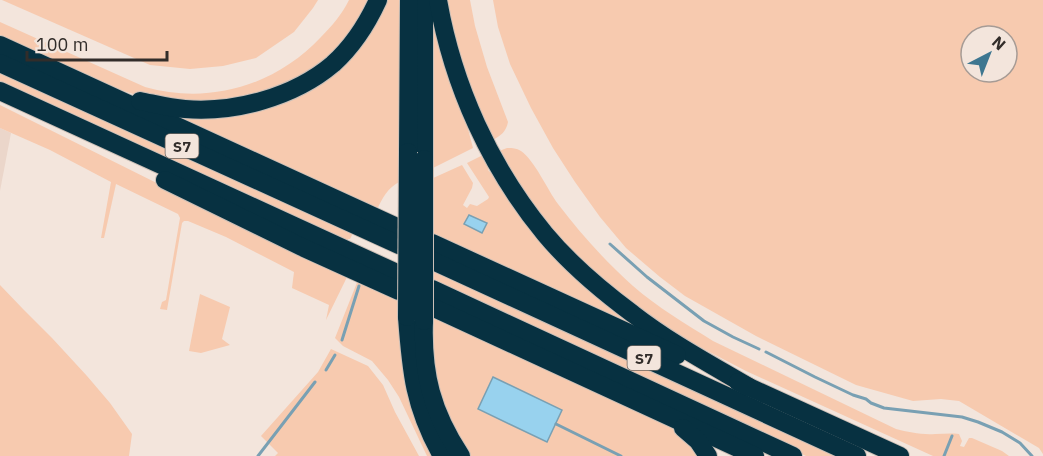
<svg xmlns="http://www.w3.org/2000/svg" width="1043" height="456" font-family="'IBM Plex Sans',sans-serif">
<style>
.built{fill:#ebd6ca}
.green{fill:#f7caaf;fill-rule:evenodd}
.water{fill:#98d2ee;stroke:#79a0b3;stroke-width:1.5}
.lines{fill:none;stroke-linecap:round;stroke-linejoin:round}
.stream{stroke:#79a0b3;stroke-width:3}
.highway-casing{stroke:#ccc0b8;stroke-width:20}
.highway{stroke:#073141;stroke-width:18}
.highway-bridge-casing{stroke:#ccc0b8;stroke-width:20;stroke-linecap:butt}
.highway-bridge{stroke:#073141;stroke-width:18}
.labels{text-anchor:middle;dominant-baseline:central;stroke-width:6;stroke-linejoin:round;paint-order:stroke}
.shield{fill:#f3e5dc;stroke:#6c645f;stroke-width:1.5}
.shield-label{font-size:15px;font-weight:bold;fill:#322d2a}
</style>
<rect width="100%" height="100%" fill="#f3e5dc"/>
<polygon class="built" points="0,128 11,133 0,191"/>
<g class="green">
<polygon points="2,0 318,0 313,8 294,32 256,58 223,66 190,69 150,65"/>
<path d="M349 0H374L341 47 297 80 250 99 167 103 133 94 103 84 0 37V22L145 87C209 105 275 86 321 37 332 26 342 14 349 0Z"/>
<path d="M385 0H401L399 182C388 188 382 198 377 210L163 115 304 89Z"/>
<polygon points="429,0 470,128 468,129 473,148 431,169"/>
<path d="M446 0H470L475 26 487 67 508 122C506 132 501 135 493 140L466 78 451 28Z"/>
<path d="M493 0H1043V454L1039 448 959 401 941 399 913 401 856 385 756 336 685 296 660 277 626 248 600 217 575 182 553 148 531 108 510 64 498 27ZM971 36H1007V72H971Z"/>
<polygon points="0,69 349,228 352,235 350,239 348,239 346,244 0,85"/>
<polygon points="0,105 231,220 348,275 326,320 329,305 292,288 294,272 226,237 188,221 184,221 182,223 167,310 160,309 162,302 166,300 180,218 178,214 116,184 104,238 101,238 111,182 50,150 0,128"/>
<path d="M507 148C512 148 516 148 521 151 535 161 547 189 558 204 580 233 605 261 633 286 657 307 686 324 713 341L896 429C908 432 922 435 935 434 943 434 950 433 959 434L962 441 960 446 964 447 969 438H972L1002 451 1009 456H933L746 371 673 333 631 306 558 238 518 184 499 151Z"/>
<polygon points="483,155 490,166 488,170 652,338 431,239 431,179 462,165 473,183 472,188 463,205 467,208 470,204 477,206 488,199 489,197 467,163"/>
<polygon points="432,269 842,456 806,456 432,283"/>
<path d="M358 280 399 299C401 361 402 401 432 456H427L399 397 388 380 372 361 343 346 335 338Z"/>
<polygon points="0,285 23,309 52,338 87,376 110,403 132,434 129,456 0,456"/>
<polygon points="200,294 230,307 222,339 230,345 201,353 189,351"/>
<polygon points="432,313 457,324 510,353 671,427 683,435 702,456 469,456 442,407 432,371"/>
<polygon points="331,349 368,366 383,385 395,412 419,456 275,456 278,453 261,436 318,372"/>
</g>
<g class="water">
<polygon points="469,215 487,223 482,233 464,224"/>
<polygon points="493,377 562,410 547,442 478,409"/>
</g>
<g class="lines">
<g class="stream">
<polyline points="610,244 647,277 704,321 733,337 759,349"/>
<polyline points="342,340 359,286"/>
<polyline points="766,352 815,377 853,395 866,399 871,403 884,408 962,417 978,422 1002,432 1020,443 1032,456"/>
<polyline points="326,370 335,355"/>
<polyline points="556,424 621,456"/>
<polyline points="258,456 315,382"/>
<polyline points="944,456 952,436"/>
</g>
<g class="highway-casing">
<g id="highway">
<polyline points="424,0 424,159"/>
<path d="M438 0C453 86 490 167 545 234 570 264 602 291 633 314 669 342 710 364 749 387"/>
<polyline points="0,45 399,228"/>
<polyline points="0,63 399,245"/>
<polyline points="0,91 399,274"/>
<path d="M140 101C155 104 170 108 185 109 235 113 294 97 333 64 353 46 367 24 378 0"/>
<polyline points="408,152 409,0"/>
<polyline points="165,180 304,248 399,291"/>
<polyline points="432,243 677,355"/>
<polyline points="431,260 857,456"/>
<polyline points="432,289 793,456"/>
<polyline points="432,307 755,456"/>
<path d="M407 317C411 371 414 407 442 456"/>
<path d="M424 321C422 374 432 412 461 456"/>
<polyline points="738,382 900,456"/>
<polyline points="683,428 698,441 708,456"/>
</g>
</g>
<use href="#highway" class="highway"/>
<g class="highway-bridge-casing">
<g id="highway-bridge">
<polyline points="407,317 408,152"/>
<polyline points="424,321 424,159"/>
</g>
</g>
<use href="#highway-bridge" class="highway-bridge"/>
</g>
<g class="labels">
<g class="shield">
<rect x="165.5" y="134" width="33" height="24" rx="4.5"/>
<rect x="627.5" y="346" width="33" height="24" rx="4.5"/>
</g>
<g class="shield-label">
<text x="182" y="146">S7</text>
<text x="644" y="358">S7</text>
</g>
</g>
<g transform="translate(989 54) rotate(42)"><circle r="28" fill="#f3e5dc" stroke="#a69b95" stroke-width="1.5"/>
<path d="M0-4.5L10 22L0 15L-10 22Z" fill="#3d7690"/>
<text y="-9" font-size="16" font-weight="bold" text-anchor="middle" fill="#322d2a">N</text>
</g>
<path d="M27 51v9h140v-9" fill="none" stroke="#322d2a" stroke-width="3"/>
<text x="36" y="51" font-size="18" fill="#322d2a" stroke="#f3e5dc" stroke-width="4.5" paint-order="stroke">100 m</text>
</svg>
